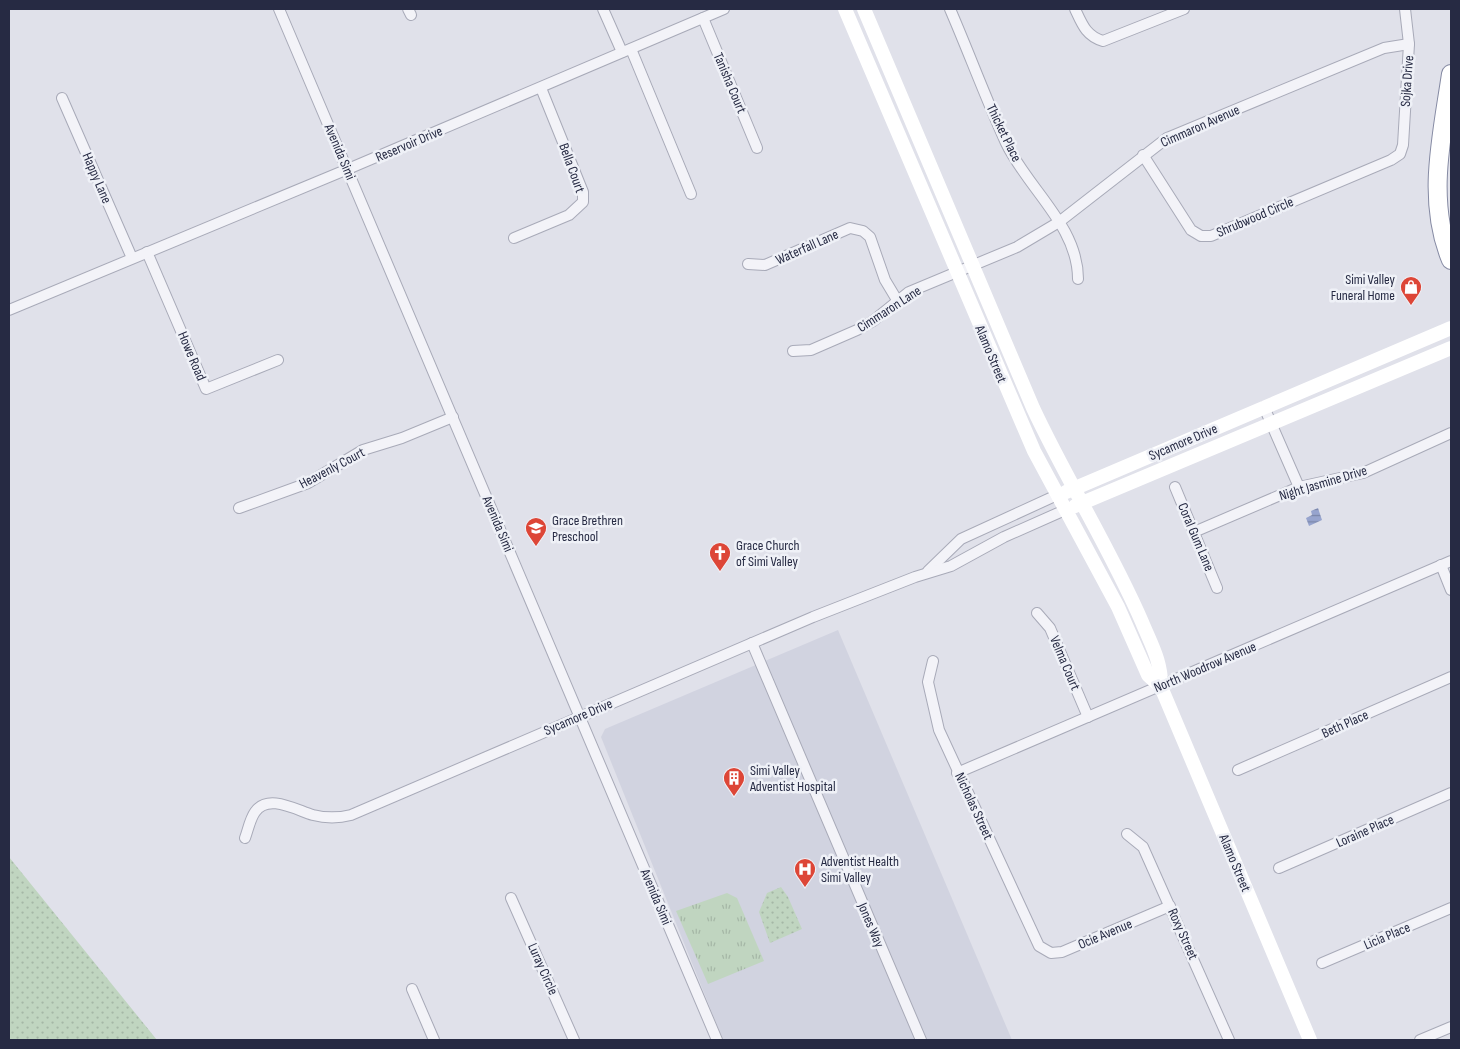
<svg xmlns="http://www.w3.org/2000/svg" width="1460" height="1049" font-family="'Sofia Sans Condensed',sans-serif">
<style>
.built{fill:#d1d3e0}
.grass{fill:url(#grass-dots)}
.park{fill:url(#park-tufts)}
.water{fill:url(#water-rules)}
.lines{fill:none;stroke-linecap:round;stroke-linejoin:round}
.minor-casing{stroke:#a8aab8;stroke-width:12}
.motorway-casing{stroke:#858aa3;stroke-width:20}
.minor{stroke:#f3f3f8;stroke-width:10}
.secondary{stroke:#fff;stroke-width:14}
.motorway{stroke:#fff;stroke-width:18}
.labels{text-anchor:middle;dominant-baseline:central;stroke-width:5;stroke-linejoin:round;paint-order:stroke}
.street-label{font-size:14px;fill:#262a43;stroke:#eff1f7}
.poi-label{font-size:14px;fill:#262a43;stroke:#eff1f7;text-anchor:start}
</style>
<defs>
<pattern id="grass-dots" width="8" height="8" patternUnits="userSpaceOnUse" patternTransform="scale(1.25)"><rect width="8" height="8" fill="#c0d5c0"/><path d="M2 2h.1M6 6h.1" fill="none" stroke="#a5b7a6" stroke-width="1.8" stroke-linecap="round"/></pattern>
<pattern id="park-tufts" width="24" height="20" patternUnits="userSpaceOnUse" patternTransform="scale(1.25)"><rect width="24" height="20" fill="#c0d5c0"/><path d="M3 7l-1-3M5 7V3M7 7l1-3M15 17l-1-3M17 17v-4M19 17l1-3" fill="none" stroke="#a5b7a6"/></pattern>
<pattern id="water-rules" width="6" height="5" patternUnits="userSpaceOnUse" patternTransform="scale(1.25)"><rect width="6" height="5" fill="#97a4ce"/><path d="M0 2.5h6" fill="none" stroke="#7b86a9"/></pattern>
</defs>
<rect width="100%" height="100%" fill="#e0e1ea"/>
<polygon class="built" points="838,630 1012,1040 723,1040 601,737 605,729"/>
<g class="grass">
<polygon points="9,857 157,1040 9,1040"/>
<polygon points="781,887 788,897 802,929 770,943 759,912 767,893"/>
</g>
<polygon class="park" points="727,893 737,898 764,961 708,984 676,911"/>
<polygon class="water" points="1318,508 1322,520 1309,526 1306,518 1312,515 1311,511"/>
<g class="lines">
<g class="minor-casing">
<g id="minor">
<polyline points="279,9 717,1040"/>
<polyline points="408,9 411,15"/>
<polyline points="603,9 622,52"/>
<path d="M950 9C969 53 986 99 1006 143 1028 189 1078 226 1078 279"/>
<path d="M1075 9C1082 24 1086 36 1103 41L1184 9"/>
<polyline points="703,18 757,148"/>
<polyline points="631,49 691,194"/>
<polyline points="62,98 132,258"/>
<polyline points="1143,155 1191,230 1201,236 1211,236 1391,160 1400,154 1403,145 1409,44 1405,9"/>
<polyline points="514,238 569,215 583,202 583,192 541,88"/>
<polyline points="147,252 206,389 278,360"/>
<polyline points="748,264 765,265 850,228 863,231 870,237 885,280 897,300"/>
<polyline points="9,310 348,169 724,9"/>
<polyline points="793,351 811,350 857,330 873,321 909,292 1017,247 1059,222 1167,138 1384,48 1409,44"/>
<polyline points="1264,407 1299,487"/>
<polyline points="1175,487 1217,588"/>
<polyline points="239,508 308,483 363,450 402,438 453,417"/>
<polyline points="1194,532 1299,487 1363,473 1451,433"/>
<polyline points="1441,565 1451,590"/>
<polyline points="928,571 961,539 1057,495"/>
<polyline points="1037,613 1050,628 1088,717"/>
<polyline points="752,643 921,1040"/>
<polyline points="933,661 928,682 939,730 1039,946 1051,953 1062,952 1170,906"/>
<polyline points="1238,770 1451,677"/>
<polyline points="957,773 1451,561"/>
<polyline points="1127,834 1143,847 1229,1040"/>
<path d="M245 838C248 830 250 819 255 812 268 793 296 810 313 815 325 818 339 818 351 815L813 617 915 577 951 566 1004 537 1065 510"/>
<polyline points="1279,868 1451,793"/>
<polyline points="511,898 574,1040"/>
<polyline points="1322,963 1451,908"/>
<polyline points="412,989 434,1040"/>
<polyline points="1420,1040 1451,1027"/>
</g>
</g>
<g class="motorway-casing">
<path id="motorway" d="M1451 74C1442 136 1426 200 1451 260"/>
</g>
<use href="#minor" class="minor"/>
<g class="secondary">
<polyline points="845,9 1034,451 1118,607 1148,675 1161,687 1310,1040"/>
<path d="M864 9 1033 408C1067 481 1110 548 1142 622 1151 644 1162 662 1161 687"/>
<polyline points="1066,492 1451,328"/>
<polyline points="1075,506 1451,348"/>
</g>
<use href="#motorway" class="motorway"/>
</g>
<defs>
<g id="shop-pin" transform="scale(1.125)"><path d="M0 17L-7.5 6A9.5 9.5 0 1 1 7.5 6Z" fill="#dd4637" stroke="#eff1f7"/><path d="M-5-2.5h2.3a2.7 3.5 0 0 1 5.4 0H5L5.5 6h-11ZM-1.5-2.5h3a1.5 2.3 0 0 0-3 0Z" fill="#fff"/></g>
<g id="school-pin" transform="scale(1.125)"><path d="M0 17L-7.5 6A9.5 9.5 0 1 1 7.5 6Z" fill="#dd4637" stroke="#eff1f7"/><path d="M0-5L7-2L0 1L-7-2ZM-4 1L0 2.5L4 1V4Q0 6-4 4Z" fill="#fff"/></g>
<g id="church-pin" transform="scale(1.125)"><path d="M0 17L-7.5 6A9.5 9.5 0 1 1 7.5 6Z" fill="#dd4637" stroke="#eff1f7"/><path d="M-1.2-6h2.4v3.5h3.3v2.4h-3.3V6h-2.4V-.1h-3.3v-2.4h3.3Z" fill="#fff"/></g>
<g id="building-pin" transform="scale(1.125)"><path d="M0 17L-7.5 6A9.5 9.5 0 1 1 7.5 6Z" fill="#dd4637" stroke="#eff1f7"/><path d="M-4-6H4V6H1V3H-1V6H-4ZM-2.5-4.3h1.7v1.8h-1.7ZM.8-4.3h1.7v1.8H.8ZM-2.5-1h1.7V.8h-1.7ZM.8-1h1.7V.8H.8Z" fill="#fff"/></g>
<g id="hospital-pin" transform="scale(1.125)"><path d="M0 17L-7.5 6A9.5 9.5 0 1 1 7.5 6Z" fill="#dd4637" stroke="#eff1f7"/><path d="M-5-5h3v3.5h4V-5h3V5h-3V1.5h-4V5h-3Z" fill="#fff"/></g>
</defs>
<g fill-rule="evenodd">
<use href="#shop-pin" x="1411" y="287"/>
<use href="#school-pin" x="536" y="528"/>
<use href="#church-pin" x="720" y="553"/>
<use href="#building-pin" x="734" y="778"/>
<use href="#hospital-pin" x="805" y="869"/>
</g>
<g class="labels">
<g class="street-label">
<text transform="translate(1407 81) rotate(-86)">Sojka Drive</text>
<text transform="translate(730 83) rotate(67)">Tanisha Court</text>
<text transform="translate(1200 126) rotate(-24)">Cimmaron Avenue</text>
<text transform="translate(1004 133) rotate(64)">Thicket Place</text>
<text transform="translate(409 144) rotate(-23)">Reservoir Drive</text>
<text transform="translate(340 152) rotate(67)">Avenida Simi</text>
<text transform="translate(572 168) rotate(70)">Bella Court</text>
<text transform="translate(97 178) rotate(67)">Happy Lane</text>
<text transform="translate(1255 217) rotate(-23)">Shrubwood Circle</text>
<text transform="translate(807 247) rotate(-24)">Waterfall Lane</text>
<text transform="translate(889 309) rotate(-33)">Cimmaron Lane</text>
<text transform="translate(991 354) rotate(67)">Alamo Street</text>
<text transform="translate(192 356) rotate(67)">Howe Road</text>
<text transform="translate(1183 442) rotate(-23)">Sycamore Drive</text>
<text transform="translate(332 468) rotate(-28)">Heavenly Court</text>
<text transform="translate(1323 483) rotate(-17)">Night Jasmine Drive</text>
<text transform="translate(498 524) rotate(67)">Avenida Simi</text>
<text transform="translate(1196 537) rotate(67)">Coral Gum Lane</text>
<text transform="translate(1065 663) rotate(67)">Velma Court</text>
<text transform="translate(1205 667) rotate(-23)">North Woodrow Avenue</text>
<text transform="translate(578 717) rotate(-23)">Sycamore Drive</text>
<text transform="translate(1345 724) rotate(-24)">Beth Place</text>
<text transform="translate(974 806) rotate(65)">Nicholas Street</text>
<text transform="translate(1365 831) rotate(-24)">Loraine Place</text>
<text transform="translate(1235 863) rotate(67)">Alamo Street</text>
<text transform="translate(656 897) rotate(67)">Avenida Simi</text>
<text transform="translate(871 925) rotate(67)">Jones Way</text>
<text transform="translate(1105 934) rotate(-23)">Ocie Avenue</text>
<text transform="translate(1183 934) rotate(66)">Roxy Street</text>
<text transform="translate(1387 936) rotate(-23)">Licia Place</text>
<text transform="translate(543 969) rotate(66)">Luray Circle</text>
</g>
<g class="poi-label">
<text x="1395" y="279" text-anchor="end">Simi Valley<tspan x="1395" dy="16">Funeral Home</tspan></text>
<text x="552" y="520">Grace Brethren<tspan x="552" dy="16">Preschool</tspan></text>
<text x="736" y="545">Grace Church<tspan x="736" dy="16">of Simi Valley</tspan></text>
<text x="750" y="770">Simi Valley<tspan x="750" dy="16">Adventist Hospital</tspan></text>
<text x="821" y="861">Adventist Health<tspan x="821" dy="16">Simi Valley</tspan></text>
</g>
</g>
<rect width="1460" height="1049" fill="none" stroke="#262a43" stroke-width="20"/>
</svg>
